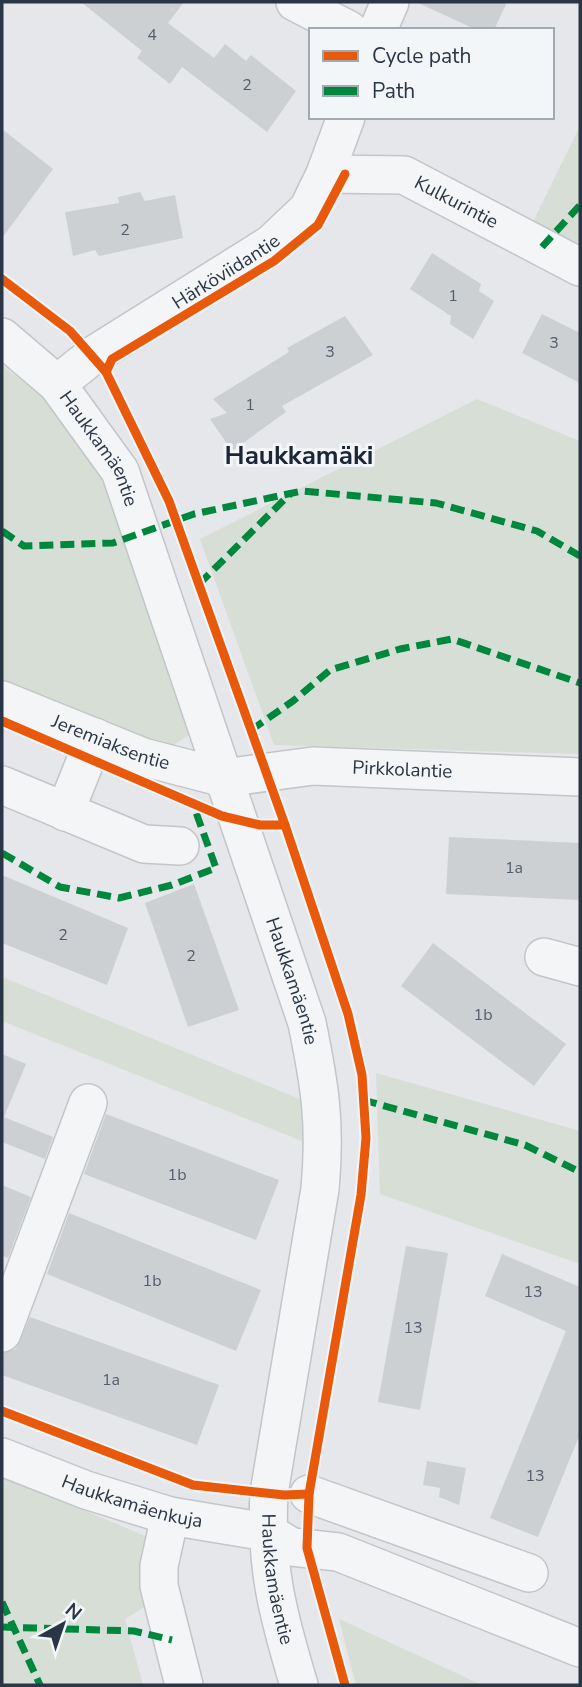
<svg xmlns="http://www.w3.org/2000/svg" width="582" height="1687" font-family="'Nunito Sans',sans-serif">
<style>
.green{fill:#d6ded5}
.building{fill:#cdd0d3}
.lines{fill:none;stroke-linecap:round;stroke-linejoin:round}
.minor-casing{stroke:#c3c5c8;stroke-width:40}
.minor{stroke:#f4f5f7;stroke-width:37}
.quiet{stroke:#00873e;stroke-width:7;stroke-dasharray:14 7;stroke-linecap:butt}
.cycleway-casing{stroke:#f3f6f9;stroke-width:13}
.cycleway{stroke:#e8590c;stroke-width:9}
.labels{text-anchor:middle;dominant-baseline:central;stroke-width:6;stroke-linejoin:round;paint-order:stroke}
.number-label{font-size:16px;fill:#535d6a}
.street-label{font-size:19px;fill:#293646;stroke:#f3f6f9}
.district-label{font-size:26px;font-weight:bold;fill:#1b2737;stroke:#f3f6f9}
</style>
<rect width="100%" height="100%" fill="#e5e7ea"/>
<g class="green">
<polygon points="580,126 580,246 532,224"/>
<polygon points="2,365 44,398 102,477 189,735 164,751 2,683"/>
<polygon points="477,399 580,441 580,754 274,745 200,539"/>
<polygon points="2,977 307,1102 307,1143 2,1021"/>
<polygon points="376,1073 580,1131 580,1264 380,1194"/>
<polygon points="2,1476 150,1538 146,1606 125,1619 143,1685 2,1685"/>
<polygon points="339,1619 482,1685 356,1685"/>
</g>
<g class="building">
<polygon points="81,2 184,2 168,23 214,58 225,44 246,61 251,55 296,91 267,132 182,67 170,84 137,58 142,51"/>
<polygon points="416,2 507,2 494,30 477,30"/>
<polygon points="2,129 53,169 2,238"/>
<polygon points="140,192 145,201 175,195 183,238 99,256 95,250 73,256 65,212 119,203 118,197"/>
<polygon points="432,253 481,284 479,291 494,301 473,339 450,324 451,316 410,289"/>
<polygon points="542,314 580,333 580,383 522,353"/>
<polygon points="345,316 373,355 282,406 286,412 232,451 210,419 227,413 213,399 289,352 287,348"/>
<polygon points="449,837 580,843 580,900 446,894"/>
<polygon points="2,875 128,928 107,985 2,943"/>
<polygon points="194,884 239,1010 188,1027 145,903"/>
<polygon points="433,943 566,1044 534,1086 401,986"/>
<polygon points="2,1054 26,1064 4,1117 53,1137 45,1159 2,1142"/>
<polygon points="106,1114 279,1180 256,1240 84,1174"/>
<polygon points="2,1185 31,1197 8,1258 2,1256"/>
<polygon points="69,1213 261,1290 236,1351 47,1274"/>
<polygon points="406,1246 448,1253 420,1410 378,1402"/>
<polygon points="502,1254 580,1287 580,1434 538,1537 490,1518 566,1331 485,1296"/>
<polygon points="30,1317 219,1385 197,1445 2,1375 2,1353 16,1349"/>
<polygon points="427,1461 466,1468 459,1505 439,1497 440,1488 423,1485"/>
</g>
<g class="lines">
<g class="minor-casing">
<g id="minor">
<polyline points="295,2 349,30"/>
<polyline points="378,30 390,2"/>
<path id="s1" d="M325 174 404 175 580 267"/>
<path id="s2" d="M2 337 57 384 120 471 307 1023C320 1086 326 1124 320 1189L269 1493C265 1567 278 1615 299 1685"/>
<path id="s3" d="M57 384 92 356 271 244 308 209 325 174 346 117"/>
<path id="s4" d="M2 700 143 757 224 778 313 766 580 777"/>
<polyline points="2,785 144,844 180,846"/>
<polyline points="65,812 95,737"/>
<polyline points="544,957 580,967"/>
<polyline points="2,1333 88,1103"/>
<path id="s5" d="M2 1457 86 1490 170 1516 267 1532 292 1547 338 1552 580 1648"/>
<polyline points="309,1494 529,1573"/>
<polyline points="170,1516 159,1566 159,1586 184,1685"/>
</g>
</g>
<use href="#minor" class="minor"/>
<g class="quiet">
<polyline points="542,247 580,205"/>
<polyline points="2,531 24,546 113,543 194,514 302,491 436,503 537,531 580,556"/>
<polyline points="199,584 291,493"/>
<polyline points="251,730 293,701 330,670 400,649 452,639 580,683"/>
<polyline points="2,853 60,887 119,898 172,885 216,868 193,804"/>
<polyline points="363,1100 525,1145 580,1172"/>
<polyline points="2,1602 40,1685"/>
<polyline points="2,1627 134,1631 172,1640"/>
</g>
<g class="cycleway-casing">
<g id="cycleway">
<polyline points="2,279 70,331 106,372 169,501 285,825 348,1014 362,1075 366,1138 361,1195 309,1494 307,1548 345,1685"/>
<polyline points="106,372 112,359 274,261 318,225 345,174"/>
<polyline points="2,721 222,816 260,825 285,825"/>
<polyline points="2,1411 193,1485 284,1495 309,1494"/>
</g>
</g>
<use href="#cycleway" class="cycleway"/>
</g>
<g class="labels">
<g class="number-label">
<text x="152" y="35">4</text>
<text x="247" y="85">2</text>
<text x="125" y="230">2</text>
<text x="453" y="296">1</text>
<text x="554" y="343">3</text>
<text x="330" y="352">3</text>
<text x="250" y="405">1</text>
<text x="514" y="868">1a</text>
<text x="63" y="935">2</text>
<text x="191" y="956">2</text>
<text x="483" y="1015">1b</text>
<text x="177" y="1175">1b</text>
<text x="152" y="1281">1b</text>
<text x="533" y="1292">13</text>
<text x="413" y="1328">13</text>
<text x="111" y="1380">1a</text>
<text x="535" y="1476">13</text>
</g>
<g class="street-label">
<text stroke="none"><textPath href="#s1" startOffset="138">Kulkurintie</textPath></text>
<text stroke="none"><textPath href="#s3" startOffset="203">Härköviidantie</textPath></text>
<text stroke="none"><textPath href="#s2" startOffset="150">Haukkamäentie</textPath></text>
<text stroke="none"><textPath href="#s4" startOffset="117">Jeremiaksentie</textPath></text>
<text stroke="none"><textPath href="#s4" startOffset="415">Pirkkolantie</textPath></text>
<text stroke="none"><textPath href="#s2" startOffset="718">Haukkamäentie</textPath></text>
<text stroke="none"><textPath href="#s5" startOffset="138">Haukkamäenkuja</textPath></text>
<text stroke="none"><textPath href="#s2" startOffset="1325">Haukkamäentie</textPath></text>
</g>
<g class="district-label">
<text x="299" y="455">Haukkamäki</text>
</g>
</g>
<rect width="582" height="1687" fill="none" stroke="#293646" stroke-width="7"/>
<rect x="309" y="28" width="245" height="91" fill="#f3f6f9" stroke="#a2a9b1" stroke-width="2"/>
<rect x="323" y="51" width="35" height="10" fill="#e8590c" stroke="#a2a9b1" stroke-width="2"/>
<text x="372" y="63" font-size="21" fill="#293646">Cycle path</text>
<rect x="323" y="86" width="35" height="10" fill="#00873e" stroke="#a2a9b1" stroke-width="2"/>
<text x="372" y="98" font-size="21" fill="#293646">Path</text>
<g transform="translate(63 1624) rotate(40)" stroke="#f3f6f9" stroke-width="5" paint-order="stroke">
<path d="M0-5L12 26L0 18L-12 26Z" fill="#293646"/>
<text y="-10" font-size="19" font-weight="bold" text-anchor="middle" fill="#293646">N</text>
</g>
</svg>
